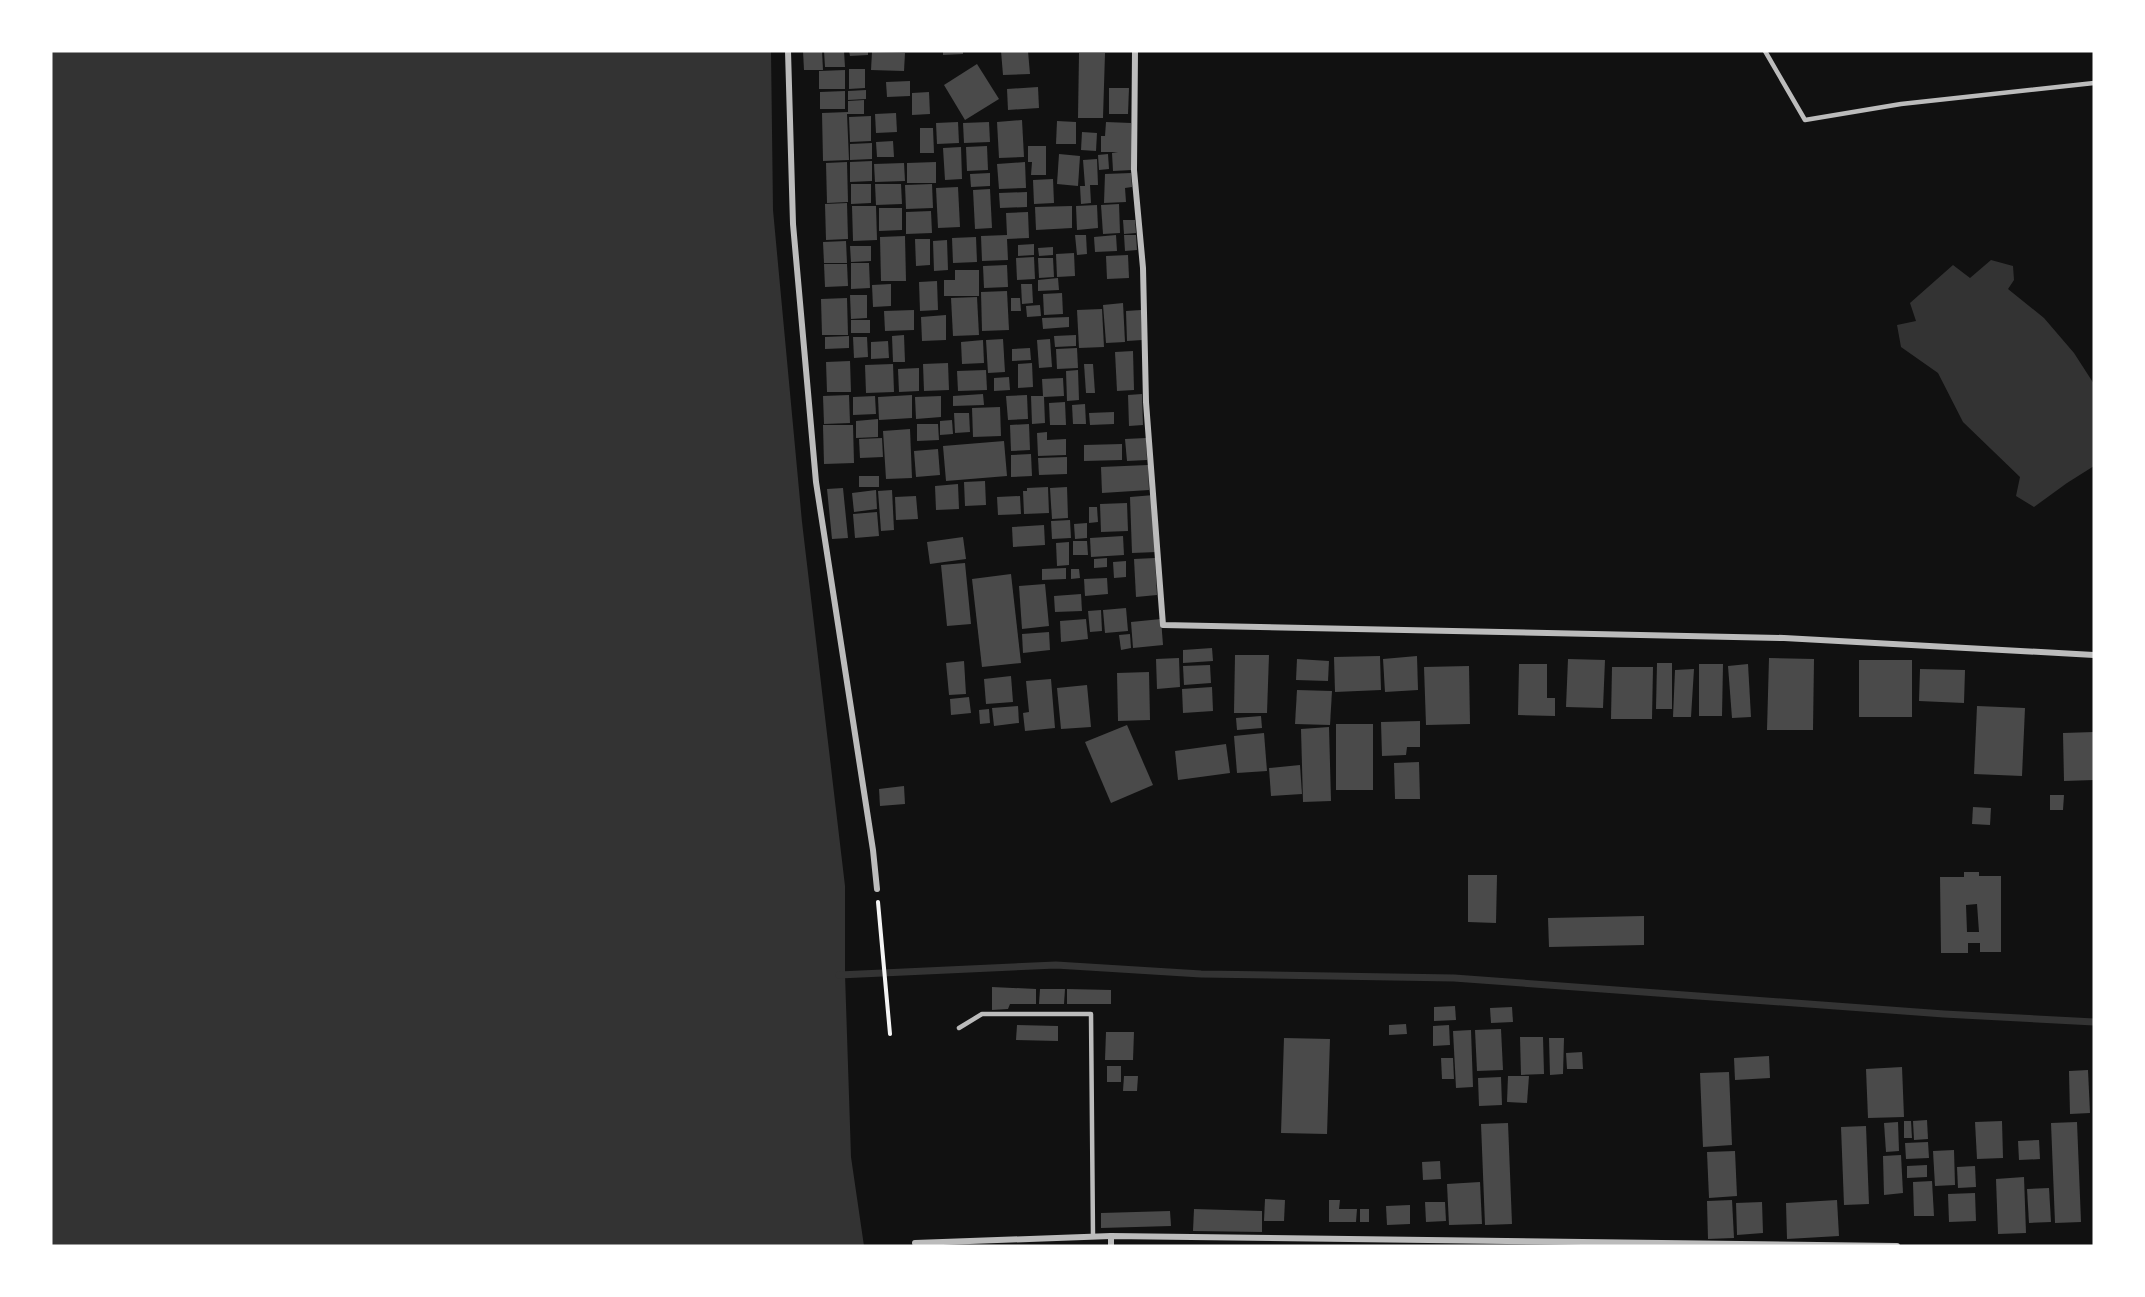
<svg xmlns="http://www.w3.org/2000/svg" width="2145" height="1297" font-family="'Alegreya Sans',sans-serif">
<style>
.water{fill:#333}
.lines{fill:none;stroke-linecap:round;stroke-linejoin:round}
.stream{stroke:#333;stroke-width:7}
.building{fill:#4a4a4a;fill-rule:evenodd}
.path{stroke:#f5f5f5;stroke-width:4}
.service{stroke:#bcbcbc;stroke-width:4.5}
.minor{stroke:#bcbcbc;stroke-width:6}
</style>
<rect width="100%" height="100%" fill="#111"/>
<g class="water">
<polygon points="51,51 771,51 773,210 802,522 845,886 845,974 851,1157 864,1246 51,1246"/>
<polygon points="1991,260 2013,266 2014,280 2008,289 2044,318 2074,353 2094,384 2094,466 2067,483 2034,507 2016,496 2020,477 1963,422 1938,373 1901,347 1897,325 1916,321 1910,303 1953,265 1970,278"/>
</g>
<g class="lines">
<polyline class="stream" points="839,975 1056,965 1201,974 1454,978 1944,1014 2094,1022"/>
</g>
<g class="building">
<polygon points="803,51 822,51 823,70 804,70"/>
<polygon points="824,51 844,51 845,67 825,67"/>
<polygon points="849,51 868,51 868,55 850,56"/>
<polygon points="943,51 963,51 963,54 943,55"/>
<polygon points="1001,51 1028,51 1030,74 1003,75"/>
<polygon points="872,52 905,53 904,71 871,70"/>
<polygon points="1079,53 1105,53 1103,118 1078,118"/>
<polygon points="977,64 999,99 965,120 944,85"/>
<polygon points="849,69 865,69 865,88 849,89"/>
<polygon points="845,70 845,89 819,89 819,71"/>
<polygon points="910,81 910,96 887,97 886,82"/>
<polygon points="1038,87 1039,108 1008,110 1007,89"/>
<polygon points="1109,88 1129,88 1128,114 1109,114"/>
<polygon points="866,90 866,99 848,100 848,91"/>
<polygon points="845,91 845,109 820,109 820,92"/>
<polygon points="929,92 930,114 912,115 912,93"/>
<polygon points="864,100 864,114 847,114 849,160 823,161 822,113 848,112 848,101"/>
<polygon points="896,113 897,132 876,133 875,114"/>
<polygon points="871,116 871,141 850,142 849,117"/>
<polygon points="1022,120 1024,157 999,158 997,122"/>
<polygon points="1057,121 1076,122 1076,144 1056,144"/>
<polygon points="958,122 959,143 937,144 936,123"/>
<polygon points="989,122 990,142 964,143 963,123"/>
<polygon points="1106,122 1131,123 1132,170 1113,171 1112,153 1118,152 1101,152 1101,136 1105,136"/>
<polygon points="920,128 933,128 934,153 920,153"/>
<polygon points="1082,132 1097,133 1096,151 1081,150"/>
<polygon points="893,141 894,157 877,157 876,142"/>
<polygon points="872,143 872,159 850,160 850,144"/>
<polygon points="987,146 988,170 967,171 966,147"/>
<polygon points="1028,146 1046,146 1046,175 1031,175 1032,162 1028,162"/>
<polygon points="961,147 962,179 945,180 943,148"/>
<polygon points="1059,154 1080,156 1078,186 1057,184"/>
<polygon points="1108,154 1109,169 1099,170 1098,155"/>
<polygon points="1097,159 1098,185 1090,185 1091,203 1081,204 1080,186 1085,186 1083,160"/>
<polygon points="872,161 872,181 850,182 850,162"/>
<polygon points="847,162 848,202 827,203 826,163"/>
<polygon points="936,162 936,183 907,183 907,163"/>
<polygon points="1025,162 1026,188 999,189 997,164"/>
<polygon points="904,163 905,181 875,182 874,164"/>
<polygon points="990,173 990,186 971,187 970,174"/>
<polygon points="1131,173 1132,187 1125,188 1126,202 1104,203 1105,174"/>
<polygon points="1053,179 1054,203 1034,204 1033,180"/>
<polygon points="851,184 871,184 871,203 851,204"/>
<polygon points="875,184 901,184 902,204 876,205"/>
<polygon points="932,184 933,208 906,209 905,185"/>
<polygon points="958,187 960,227 938,228 936,188"/>
<polygon points="990,189 992,228 975,229 973,190"/>
<polygon points="1027,192 1027,207 1000,208 999,193"/>
<polygon points="847,203 848,239 826,240 825,204"/>
<polygon points="1119,204 1120,233 1103,234 1101,205"/>
<polygon points="1097,205 1098,228 1077,230 1076,206"/>
<polygon points="852,206 876,206 877,240 853,241"/>
<polygon points="1072,206 1072,228 1036,230 1035,207"/>
<polygon points="879,208 902,208 902,230 879,231"/>
<polygon points="931,211 932,233 906,234 906,212"/>
<polygon points="1028,212 1029,238 1007,239 1008,260 982,261 981,236 1007,235 1006,213"/>
<polygon points="1123,220 1135,220 1136,233 1124,234"/>
<polygon points="1075,235 1086,235 1087,254 1077,255"/>
<polygon points="1116,235 1117,251 1095,252 1094,237"/>
<polygon points="1124,235 1136,235 1137,250 1125,251"/>
<polygon points="905,236 906,281 881,281 880,237"/>
<polygon points="976,237 977,262 953,263 952,238"/>
<polygon points="915,239 930,239 930,265 916,266"/>
<polygon points="947,240 948,270 934,271 933,241"/>
<polygon points="846,241 847,263 824,263 823,242"/>
<polygon points="1034,244 1034,255 1018,256 1018,245"/>
<polygon points="850,246 871,246 871,261 851,262"/>
<polygon points="1053,247 1053,255 1039,256 1038,248"/>
<polygon points="1074,253 1075,276 1057,277 1056,254"/>
<polygon points="1128,255 1129,278 1107,279 1106,256"/>
<polygon points="1034,257 1035,279 1017,280 1016,258"/>
<polygon points="1038,258 1053,258 1054,277 1039,278"/>
<polygon points="851,263 869,263 870,288 851,289"/>
<polygon points="824,264 847,264 848,286 825,287"/>
<polygon points="1007,265 1008,287 984,288 983,266"/>
<polygon points="955,270 979,270 979,296 944,296 944,280 955,280"/>
<polygon points="1058,278 1059,290 1038,291 1038,280"/>
<polygon points="937,281 938,310 920,311 919,282"/>
<polygon points="891,284 891,306 873,307 872,285"/>
<polygon points="1021,284 1032,284 1033,303 1022,304"/>
<polygon points="1007,291 1009,330 982,331 981,292"/>
<polygon points="1062,293 1063,314 1044,315 1043,294"/>
<polygon points="850,295 867,295 867,318 851,319"/>
<polygon points="977,297 979,335 953,336 951,298"/>
<polygon points="847,298 848,335 822,335 821,299"/>
<polygon points="1011,298 1020,298 1021,311 1011,311"/>
<polygon points="1123,303 1125,342 1106,343 1103,305"/>
<polygon points="1040,305 1041,316 1027,317 1026,306"/>
<polygon points="1102,309 1104,347 1079,348 1077,310"/>
<polygon points="914,310 914,330 885,331 884,311"/>
<polygon points="1141,310 1142,340 1127,341 1126,311"/>
<polygon points="946,315 946,340 922,341 921,317"/>
<polygon points="1069,317 1069,327 1043,329 1042,318"/>
<rect x="851" y="320" width="19" height="13"/>
<polygon points="904,335 905,362 893,362 892,336"/>
<polygon points="1076,335 1076,346 1055,347 1054,336"/>
<polygon points="849,336 849,348 825,349 825,337"/>
<polygon points="853,337 867,337 868,357 854,358"/>
<polygon points="1003,339 1005,372 988,373 986,340"/>
<polygon points="1050,339 1052,367 1039,368 1037,340"/>
<polygon points="983,340 984,363 962,364 961,342"/>
<polygon points="888,341 889,358 871,359 871,342"/>
<polygon points="1030,348 1031,360 1012,361 1012,349"/>
<polygon points="1077,348 1078,368 1057,369 1056,349"/>
<polygon points="1133,351 1134,390 1117,391 1115,352"/>
<polygon points="850,361 851,392 827,392 826,362"/>
<polygon points="948,363 949,390 924,391 923,364"/>
<polygon points="1032,363 1033,387 1018,388 1018,364"/>
<polygon points="893,364 894,392 866,393 865,365"/>
<polygon points="1084,364 1093,364 1095,393 1086,393"/>
<polygon points="919,368 919,391 899,392 898,369"/>
<polygon points="986,370 987,390 958,391 957,371"/>
<polygon points="1078,370 1079,400 1067,401 1066,371"/>
<polygon points="1009,377 1010,390 994,391 994,378"/>
<polygon points="1063,378 1064,396 1044,397 1045,423 1032,424 1031,396 1043,396 1042,379"/>
<polygon points="983,394 984,405 953,406 953,396"/>
<polygon points="1142,394 1143,425 1129,426 1128,395"/>
<polygon points="849,395 850,423 824,424 823,396"/>
<polygon points="912,395 912,418 879,420 878,397"/>
<polygon points="1027,395 1028,419 1008,420 1006,396"/>
<polygon points="875,396 876,414 853,415 853,397"/>
<polygon points="941,396 941,417 916,419 915,397"/>
<polygon points="1065,402 1066,425 1050,425 1049,403"/>
<polygon points="1085,404 1086,424 1073,424 1072,405"/>
<polygon points="1000,407 1001,436 973,437 972,408"/>
<polygon points="1114,412 1114,424 1090,425 1089,413"/>
<polygon points="954,413 969,413 970,432 955,433"/>
<polygon points="878,419 878,437 856,438 856,421"/>
<polygon points="952,420 953,434 940,435 940,421"/>
<polygon points="917,424 938,424 939,440 917,441"/>
<polygon points="1029,424 1030,450 1011,451 1010,425"/>
<polygon points="823,425 853,425 854,463 824,464"/>
<polygon points="910,429 912,478 886,479 883,431"/>
<polygon points="1047,432 1047,440 1066,439 1066,455 1038,456 1037,433"/>
<polygon points="882,438 883,457 860,458 859,439"/>
<polygon points="1146,438 1147,460 1127,461 1125,439"/>
<polygon points="1004,441 1007,476 946,481 943,446"/>
<polygon points="1122,444 1122,460 1084,461 1084,445"/>
<polygon points="938,449 940,475 916,477 914,451"/>
<polygon points="1031,454 1032,476 1011,477 1011,455"/>
<polygon points="1067,457 1067,474 1039,475 1038,458"/>
<polygon points="1148,465 1149,490 1102,493 1101,467"/>
<rect x="859" y="476" width="20" height="11"/>
<polygon points="985,481 986,505 965,506 964,482"/>
<polygon points="958,484 959,509 936,510 935,486"/>
<polygon points="1048,487 1049,513 1024,514 1023,491 1027,491 1027,488"/>
<polygon points="1067,487 1068,518 1052,519 1050,488"/>
<polygon points="843,488 848,538 832,539 827,489"/>
<polygon points="876,490 877,509 854,512 852,493"/>
<polygon points="892,490 894,530 881,531 878,491"/>
<polygon points="1154,495 1157,552 1132,553 1130,497"/>
<polygon points="916,496 918,519 896,520 895,497"/>
<polygon points="1020,496 1021,514 998,515 997,497"/>
<polygon points="1127,503 1128,531 1101,532 1100,504"/>
<polygon points="1089,507 1097,507 1098,522 1089,523"/>
<polygon points="877,512 879,536 855,538 853,514"/>
<polygon points="1070,520 1071,538 1052,539 1051,521"/>
<polygon points="1087,523 1087,538 1075,539 1074,524"/>
<polygon points="1044,525 1045,545 1013,547 1012,527"/>
<polygon points="1123,536 1124,555 1091,557 1090,538"/>
<polygon points="963,537 966,559 930,564 927,542"/>
<polygon points="1073,541 1087,541 1088,555 1073,555"/>
<polygon points="1069,542 1069,565 1057,566 1056,543"/>
<polygon points="1107,558 1107,567 1094,568 1094,559"/>
<polygon points="1155,558 1157,595 1136,597 1134,559"/>
<polygon points="1126,561 1126,577 1114,578 1113,562"/>
<polygon points="965,563 971,624 947,626 941,565"/>
<polygon points="1066,568 1066,579 1042,580 1042,569"/>
<polygon points="1071,569 1079,569 1080,578 1071,579"/>
<polygon points="1011,574 1021,663 982,667 972,579"/>
<polygon points="1107,578 1108,594 1085,596 1084,579"/>
<polygon points="1045,584 1049,626 1022,629 1019,586"/>
<polygon points="1081,594 1082,611 1055,612 1054,596"/>
<polygon points="1126,608 1128,631 1105,633 1103,610"/>
<polygon points="1101,610 1102,631 1090,632 1088,611"/>
<polygon points="1086,619 1088,639 1061,642 1060,621"/>
<polygon points="1161,619 1163,645 1133,648 1131,622"/>
<polygon points="1049,632 1050,650 1023,653 1022,634"/>
<polygon points="1130,634 1131,648 1121,650 1119,635"/>
<polygon points="1212,648 1213,661 1183,663 1183,650"/>
<polygon points="1235,655 1269,655 1267,713 1234,713"/>
<polygon points="1380,656 1381,690 1335,692 1334,657"/>
<polygon points="1417,656 1418,690 1385,692 1383,659"/>
<polygon points="1179,658 1180,687 1157,689 1156,659"/>
<polygon points="1769,658 1814,659 1813,730 1767,730"/>
<polygon points="1297,659 1329,661 1328,681 1296,680"/>
<polygon points="1568,659 1605,660 1603,708 1566,707"/>
<rect x="1859" y="660" width="53" height="57"/>
<polygon points="964,661 966,694 949,695 946,663"/>
<polygon points="1657,663 1672,663 1672,709 1656,709"/>
<polygon points="1519,664 1547,664 1547,698 1555,698 1555,716 1518,715"/>
<polygon points="1699,664 1723,664 1722,716 1699,716"/>
<polygon points="1748,664 1751,717 1732,718 1728,666"/>
<polygon points="1210,665 1211,683 1184,685 1183,666"/>
<polygon points="1469,666 1470,724 1426,725 1424,667"/>
<polygon points="1612,667 1653,667 1652,719 1611,719"/>
<polygon points="1694,669 1691,717 1673,717 1675,670"/>
<polygon points="1920,669 1965,670 1964,703 1919,701"/>
<polygon points="1149,672 1150,720 1118,721 1117,673"/>
<polygon points="1011,676 1013,702 986,704 984,679"/>
<polygon points="1051,679 1055,728 1025,731 1023,713 1029,712 1026,681"/>
<polygon points="1087,685 1091,727 1061,729 1057,688"/>
<polygon points="1212,687 1213,711 1183,713 1182,689"/>
<polygon points="1297,690 1332,691 1330,725 1295,724"/>
<polygon points="969,697 971,713 951,715 950,699"/>
<polygon points="1018,706 1019,723 994,726 992,708"/>
<polygon points="1977,706 2025,708 2022,776 1974,774"/>
<polygon points="989,709 990,723 980,724 979,710"/>
<polygon points="1261,716 1262,728 1237,730 1236,718"/>
<polygon points="1420,721 1420,747 1407,747 1406,755 1382,756 1381,722"/>
<rect x="1336" y="724" width="37" height="66"/>
<polygon points="1127,725 1153,785 1111,803 1085,742"/>
<polygon points="1329,727 1331,801 1303,802 1301,729"/>
<polygon points="2094,732 2094,780 2064,781 2063,733"/>
<polygon points="1264,733 1267,771 1237,773 1234,736"/>
<polygon points="1226,744 1230,773 1178,780 1175,751"/>
<polygon points="1419,762 1420,799 1395,799 1394,763"/>
<polygon points="1300,765 1302,794 1271,796 1269,768"/>
<polygon points="904,786 905,804 880,806 879,789"/>
<polygon points="2050,795 2064,795 2063,810 2050,810"/>
<polygon points="1973,807 1991,808 1990,825 1972,824"/>
<path d="M1964 872H1979V876H2001V952H1980V943H1968V953H1941L1940 877H1964ZM1977 904 1979 932H1967L1966 905Z"/>
<polygon points="1468,875 1497,875 1496,923 1468,922"/>
<polygon points="1644,916 1644,945 1549,947 1548,918"/>
<polygon points="992,987 1036,989 1036,1004 1010,1004 1008,1009 992,1010"/>
<polygon points="1040,989 1065,989 1064,1004 1039,1004"/>
<polygon points="1067,989 1111,990 1111,1004 1067,1004"/>
<polygon points="1455,1006 1456,1020 1434,1021 1434,1007"/>
<polygon points="1512,1007 1513,1022 1491,1023 1490,1008"/>
<polygon points="1406,1024 1407,1034 1389,1035 1389,1025"/>
<polygon points="1017,1025 1058,1026 1058,1041 1016,1040"/>
<polygon points="1449,1025 1450,1045 1433,1046 1433,1026"/>
<polygon points="1501,1029 1503,1070 1477,1071 1475,1030"/>
<polygon points="1471,1030 1473,1087 1456,1088 1453,1031"/>
<polygon points="1106,1032 1134,1032 1133,1060 1105,1060"/>
<polygon points="1520,1037 1543,1037 1544,1074 1521,1075"/>
<polygon points="1284,1038 1330,1039 1327,1134 1281,1133"/>
<polygon points="1549,1038 1564,1038 1563,1074 1550,1075"/>
<polygon points="1582,1052 1583,1069 1567,1069 1566,1053"/>
<polygon points="1769,1056 1770,1078 1735,1080 1734,1058"/>
<polygon points="1441,1058 1453,1058 1454,1079 1442,1079"/>
<rect x="1107" y="1066" width="14" height="16"/>
<polygon points="1902,1067 1904,1117 1868,1118 1866,1069"/>
<polygon points="2088,1070 2090,1113 2070,1114 2069,1071"/>
<polygon points="1729,1072 1732,1145 1703,1147 1700,1073"/>
<polygon points="1124,1076 1138,1076 1137,1091 1123,1091"/>
<polygon points="1508,1076 1529,1076 1527,1103 1507,1102"/>
<polygon points="1501,1077 1502,1105 1479,1106 1478,1078"/>
<polygon points="1927,1120 1928,1139 1914,1140 1913,1121"/>
<polygon points="1904,1121 1911,1121 1912,1138 1904,1138"/>
<polygon points="2002,1121 2003,1158 1977,1159 1975,1122"/>
<polygon points="1898,1122 1899,1151 1886,1152 1884,1123"/>
<polygon points="2077,1122 2081,1222 2055,1223 2051,1123"/>
<polygon points="1508,1123 1512,1224 1485,1225 1481,1124"/>
<polygon points="1866,1126 1869,1204 1844,1205 1841,1127"/>
<polygon points="2039,1140 2040,1159 2019,1160 2018,1141"/>
<polygon points="1928,1142 1929,1158 1906,1159 1905,1143"/>
<polygon points="1954,1150 1955,1185 1935,1186 1933,1151"/>
<polygon points="1735,1151 1737,1196 1709,1198 1707,1152"/>
<polygon points="1901,1155 1903,1193 1884,1195 1883,1156"/>
<polygon points="1440,1161 1441,1179 1423,1180 1422,1162"/>
<polygon points="1927,1165 1927,1177 1907,1178 1907,1166"/>
<polygon points="1975,1166 1976,1187 1958,1188 1957,1167"/>
<polygon points="2024,1177 2026,1233 1998,1234 1996,1179"/>
<polygon points="1932,1181 1934,1216 1914,1216 1913,1182"/>
<polygon points="1480,1182 1482,1224 1449,1225 1447,1184"/>
<polygon points="2049,1188 2051,1222 2029,1223 2027,1189"/>
<polygon points="1975,1193 1976,1221 1949,1222 1948,1194"/>
<polygon points="1265,1199 1285,1200 1284,1221 1264,1221"/>
<polygon points="1329,1200 1340,1200 1339,1209 1357,1209 1356,1222 1329,1222"/>
<polygon points="1732,1200 1734,1238 1708,1239 1707,1201"/>
<polygon points="1837,1200 1839,1236 1787,1239 1786,1203"/>
<polygon points="1425,1202 1445,1202 1446,1221 1426,1222"/>
<polygon points="1762,1202 1763,1233 1737,1235 1736,1203"/>
<polygon points="1410,1205 1410,1224 1387,1225 1386,1206"/>
<polygon points="1194,1209 1262,1211 1262,1232 1193,1231"/>
<rect x="1360" y="1209" width="9" height="13"/>
<polygon points="1170,1211 1171,1226 1101,1228 1101,1213"/>
</g>
<g class="lines">
<polyline class="path" points="878,902 890,1034"/>
<g class="service">
<polyline points="1765,51 1805,120 1901,104 2094,83"/>
<polyline points="959,1028 982,1014 1091,1014 1093,1236"/>
</g>
<g class="minor">
<polyline points="788,51 793,224 816,482 873,850 877,889"/>
<polyline points="1135,51 1134,170 1143,268 1146,402 1163,625 1784,638 2094,655"/>
<polyline points="915,1243 1111,1236"/>
<polyline points="1111,1246 1111,1236 1897,1246"/>
</g>
</g>
<rect width="2145" height="1297" fill="none" stroke="#ffffff" stroke-width="105"/>
</svg>
